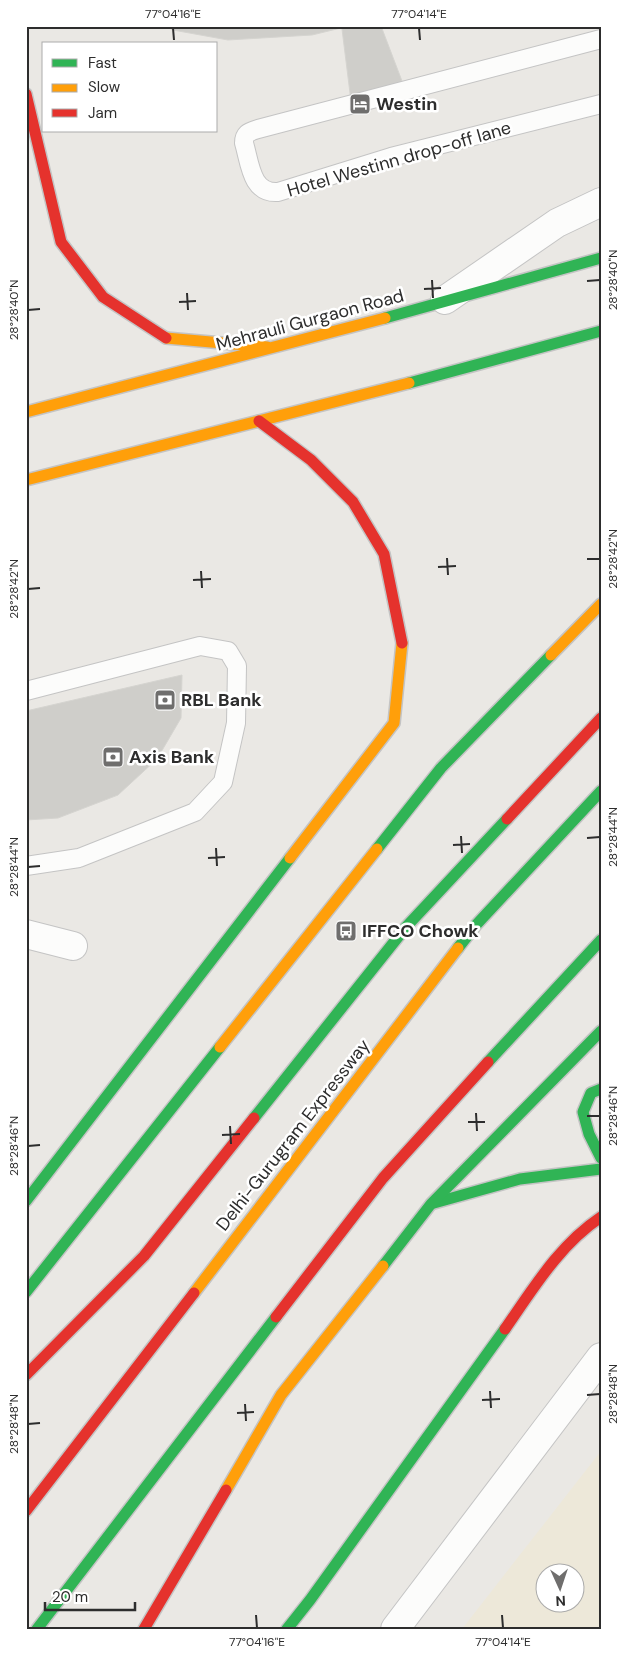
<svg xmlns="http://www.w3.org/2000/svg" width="627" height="1655" font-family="'DM Sans',sans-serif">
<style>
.education{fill:#ede8d9;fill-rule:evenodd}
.building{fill:#cfceca;stroke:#d5d4d0}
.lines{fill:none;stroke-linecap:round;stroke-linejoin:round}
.lane-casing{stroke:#c4c4c4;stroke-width:20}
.street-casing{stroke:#c4c4c4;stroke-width:30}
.fast-casing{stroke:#c4c4c4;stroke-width:14}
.slow-casing{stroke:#c4c4c4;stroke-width:14}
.jam-casing{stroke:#c4c4c4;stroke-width:14}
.lane{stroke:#fcfcfb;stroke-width:18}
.street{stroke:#fcfcfb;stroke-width:28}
.fast{stroke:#30b455;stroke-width:11}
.slow{stroke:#ff9f0a;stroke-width:11}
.jam{stroke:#e5322d;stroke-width:11}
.ticks{fill:none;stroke:#2d2d2d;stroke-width:2}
.labels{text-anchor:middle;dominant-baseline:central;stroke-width:5;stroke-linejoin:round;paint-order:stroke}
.poi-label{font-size:18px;font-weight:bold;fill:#2d2d2d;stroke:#fff;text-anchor:start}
.street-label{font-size:18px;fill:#2d2d2d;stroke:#fff}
.neatline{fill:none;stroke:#2d2d2d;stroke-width:2}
.ticks-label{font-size:12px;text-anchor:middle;fill:#2d2d2d}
</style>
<rect width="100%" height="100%" fill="#eae8e4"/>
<path class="education" d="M601 1451V1629H462ZM544 1572H574V1602H544Z"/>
<g class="building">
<polygon points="166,26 349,26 312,35 228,40 173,30"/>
<polygon points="354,26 381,26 405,89 351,101 342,29"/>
<polygon points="182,675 181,718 157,759 118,795 58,818 26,820 26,711"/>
</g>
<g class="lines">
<g class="lane-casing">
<g id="lane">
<path d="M601 39 258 129C249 132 244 133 244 143 250 163 251 194 278 192L391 157 601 104"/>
<polyline points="26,691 200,646 228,651 237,666 236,723 223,782 195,812 79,858 26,866"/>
</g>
</g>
<g class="street-casing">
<g id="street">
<polyline points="445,300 557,223 601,202"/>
<polyline points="26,934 73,946"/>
<polyline points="395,1629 601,1357"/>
</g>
</g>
<g class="fast-casing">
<g id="fast">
<polyline points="385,318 601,258"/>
<polyline points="409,383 601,331"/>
<polyline points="377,849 441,768 551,655"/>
<polyline points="458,948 476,925 601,791"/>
<polyline points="488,1062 601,940"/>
<polyline points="601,1089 591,1093 583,1112 589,1134 601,1158"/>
<polyline points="254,1118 406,927 507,819"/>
<polyline points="26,1201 290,858"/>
<polyline points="434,1203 520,1179 601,1169"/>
<polyline points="383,1266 431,1204 601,1031"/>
<polyline points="26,1292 220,1047"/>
<polyline points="37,1629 276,1317"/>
<polyline points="287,1629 310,1600 505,1329"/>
</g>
</g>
<g class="slow-casing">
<g id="slow">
<polyline points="166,338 267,347"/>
<polyline points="26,412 385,318"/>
<polyline points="26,480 409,383"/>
<polyline points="551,655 601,604"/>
<polyline points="290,858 394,723 402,643"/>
<polyline points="220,1047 377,849"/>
<polyline points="194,1293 458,948"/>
<polyline points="226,1490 281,1395 383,1266"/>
</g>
</g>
<g class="jam-casing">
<g id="jam">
<polyline points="26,94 61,242 103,297 166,338"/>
<polyline points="259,421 311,460 353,502 384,554 402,643"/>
<polyline points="507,819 601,718"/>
<polyline points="276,1317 383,1178 488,1062"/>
<path d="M505 1329C533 1289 559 1245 601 1217"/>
<polyline points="26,1375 144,1256 254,1118"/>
<polyline points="26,1511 194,1293"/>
<polyline points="144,1629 226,1490"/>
</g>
</g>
<use href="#lane" class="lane"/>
<use href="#street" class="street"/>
<use href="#fast" class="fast"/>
<use href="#slow" class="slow"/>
<use href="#jam" class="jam"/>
</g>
<path class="ticks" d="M173 28 174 40M419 28 420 40M432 280 433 298M587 281 600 280M424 289 441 288M187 293 188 310M179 302 196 301M28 310 40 309M447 558 448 575M587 559H600M438 567 456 566M201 571 202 588M193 580 211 579M28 589 40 588M461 836 462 853M587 838 600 837M453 845 470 844M216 848 217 866M208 858 225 857M28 867 40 866M476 1113 477 1131M587 1116H600M468 1122H485M230 1126 231 1144M222 1135 240 1134M28 1146 40 1145M490 1391 491 1408M587 1395 600 1394M482 1400 500 1399M245 1404 246 1421M237 1413 254 1412M28 1424 40 1423M256 1615 257 1628M502 1615 503 1628"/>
<defs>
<g id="hotel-square" transform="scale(1.125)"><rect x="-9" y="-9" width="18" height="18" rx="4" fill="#6f6e6d" stroke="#fff"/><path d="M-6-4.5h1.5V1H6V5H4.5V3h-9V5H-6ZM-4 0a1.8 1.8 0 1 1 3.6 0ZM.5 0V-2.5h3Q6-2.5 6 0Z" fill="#fff"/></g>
<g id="bank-square" transform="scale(1.125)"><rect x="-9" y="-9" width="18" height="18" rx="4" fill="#6f6e6d" stroke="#fff"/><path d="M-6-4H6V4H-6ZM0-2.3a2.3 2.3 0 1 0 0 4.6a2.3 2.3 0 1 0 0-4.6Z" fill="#fff"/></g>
<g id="bus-square" transform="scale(1.125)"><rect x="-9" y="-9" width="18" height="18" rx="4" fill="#6f6e6d" stroke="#fff"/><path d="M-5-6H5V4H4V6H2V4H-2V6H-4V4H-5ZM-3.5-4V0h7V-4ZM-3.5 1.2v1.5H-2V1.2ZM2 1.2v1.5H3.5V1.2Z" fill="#fff"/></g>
</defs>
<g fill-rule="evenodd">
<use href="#hotel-square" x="360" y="104"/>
<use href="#bank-square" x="165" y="700"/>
<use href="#bank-square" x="113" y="757"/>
<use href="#bus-square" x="346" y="931"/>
</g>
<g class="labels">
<g class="poi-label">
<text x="376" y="104">Westin</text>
<text x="181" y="700">RBL Bank</text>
<text x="129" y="757">Axis Bank</text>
<text x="362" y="931">IFFCO Chowk</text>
</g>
<g class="street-label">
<text transform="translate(399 159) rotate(-16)">Hotel Westinn drop-off lane</text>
<text transform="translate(310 320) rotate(-15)">Mehrauli Gurgaon Road</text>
<text transform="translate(293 1135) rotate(-52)">Delhi-Gurugram Expressway</text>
</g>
</g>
<rect width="627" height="1655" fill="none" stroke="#ffffff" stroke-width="55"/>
<rect x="42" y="42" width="175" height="90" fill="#ffffff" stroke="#ababab"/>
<rect x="52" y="59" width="25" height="8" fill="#30b455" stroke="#ababab"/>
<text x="88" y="68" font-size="15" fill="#2d2d2d">Fast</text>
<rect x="52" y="84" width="25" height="8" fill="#ff9f0a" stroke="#ababab"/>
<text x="88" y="92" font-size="15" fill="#2d2d2d">Slow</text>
<rect x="52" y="109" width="25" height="8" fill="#e5322d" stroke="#ababab"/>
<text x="88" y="118" font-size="15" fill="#2d2d2d">Jam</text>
<g transform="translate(560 1588) rotate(177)"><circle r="24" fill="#ffffff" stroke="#ababab"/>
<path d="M0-4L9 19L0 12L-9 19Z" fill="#6f6e6d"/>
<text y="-8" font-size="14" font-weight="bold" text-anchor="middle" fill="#2d2d2d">N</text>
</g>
<path d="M45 1602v8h90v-8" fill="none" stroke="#2d2d2d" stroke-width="2.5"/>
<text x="52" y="1602" font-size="15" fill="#2d2d2d" stroke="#ffffff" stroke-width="4" paint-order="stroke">20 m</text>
<rect x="28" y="28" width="572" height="1600" class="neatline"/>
<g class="ticks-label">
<text x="173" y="18">77°04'16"E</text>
<text x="419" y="18">77°04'14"E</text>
<text transform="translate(613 280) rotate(-90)" y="4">28°28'40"N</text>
<text transform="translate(14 310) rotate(-90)" y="4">28°28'40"N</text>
<text transform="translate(613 559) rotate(-90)" y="4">28°28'42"N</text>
<text transform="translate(14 589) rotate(-90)" y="4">28°28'42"N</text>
<text transform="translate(613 837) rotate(-90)" y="4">28°28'44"N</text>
<text transform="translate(14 867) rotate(-90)" y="4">28°28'44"N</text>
<text transform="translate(613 1116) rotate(-90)" y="4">28°28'46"N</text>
<text transform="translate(14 1146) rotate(-90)" y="4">28°28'46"N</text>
<text transform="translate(613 1394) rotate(-90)" y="4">28°28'48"N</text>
<text transform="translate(14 1424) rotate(-90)" y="4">28°28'48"N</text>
<text x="257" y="1646">77°04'16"E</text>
<text x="503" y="1646">77°04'14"E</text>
</g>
</svg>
